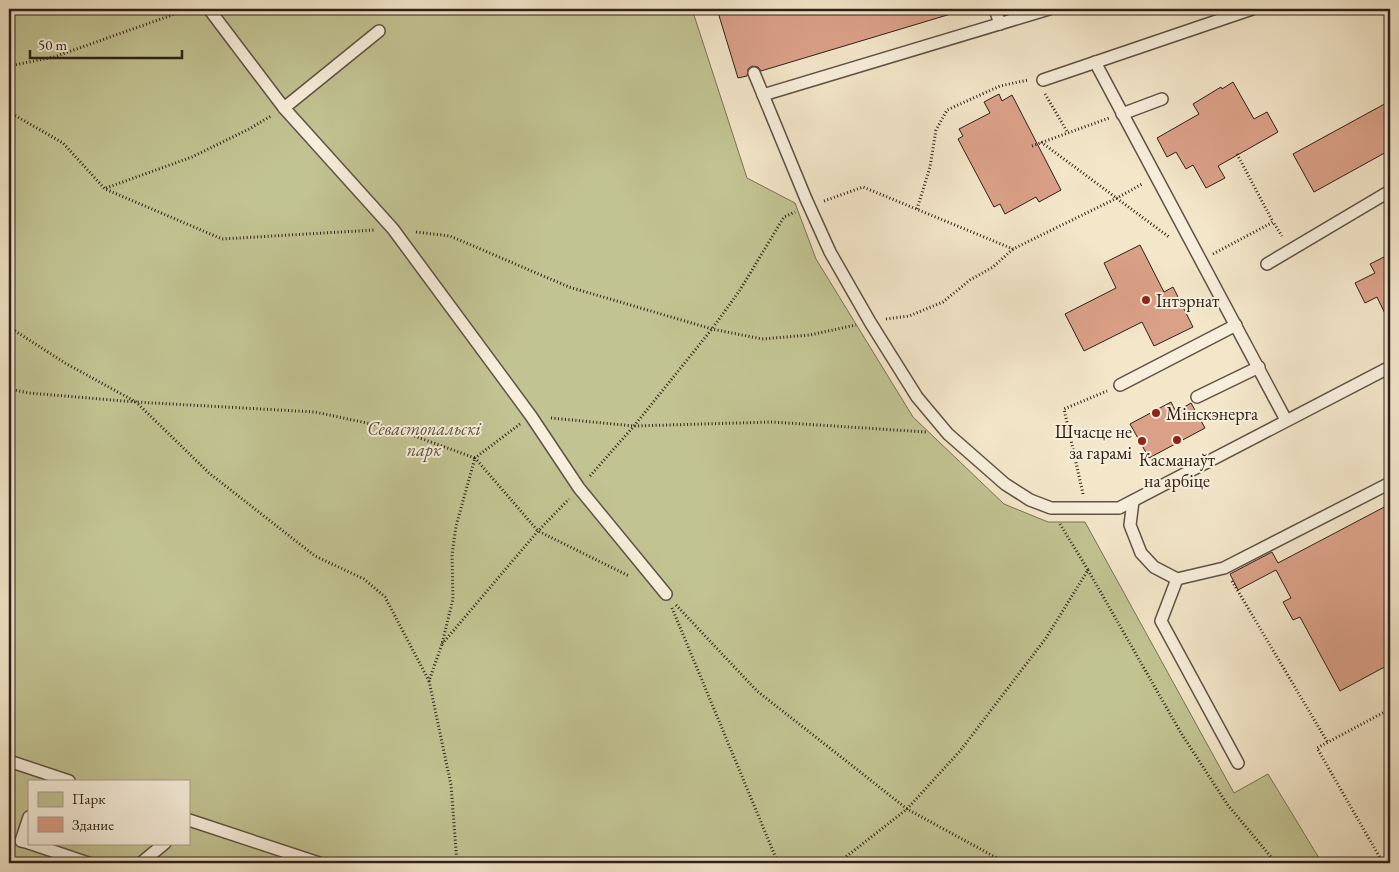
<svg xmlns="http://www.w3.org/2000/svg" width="1399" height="872" font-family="'EB Garamond',serif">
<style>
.green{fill:#c2c392;stroke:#787256;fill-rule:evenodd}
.building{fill:#dba188;stroke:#2f201a}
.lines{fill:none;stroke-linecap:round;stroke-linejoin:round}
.service-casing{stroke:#605246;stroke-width:14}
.path{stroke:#2f201a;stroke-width:3;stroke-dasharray:1 2.5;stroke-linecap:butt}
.service{stroke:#f7efdc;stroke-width:11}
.poi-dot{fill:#8f2418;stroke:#f7efdc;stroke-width:2}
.labels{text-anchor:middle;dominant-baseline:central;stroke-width:4;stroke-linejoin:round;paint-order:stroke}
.poi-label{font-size:18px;fill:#2f201a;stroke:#f7efdc;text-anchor:start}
.park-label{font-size:18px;font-style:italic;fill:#5b513e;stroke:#f7efdc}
</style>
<rect width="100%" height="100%" fill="#f3e6c9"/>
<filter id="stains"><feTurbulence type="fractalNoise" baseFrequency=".004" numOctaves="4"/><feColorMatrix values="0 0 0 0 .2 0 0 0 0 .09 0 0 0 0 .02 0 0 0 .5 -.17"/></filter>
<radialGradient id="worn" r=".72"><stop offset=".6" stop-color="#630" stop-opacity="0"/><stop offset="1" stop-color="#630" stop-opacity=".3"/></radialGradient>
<path class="green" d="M9 9H692L747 178 795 203 816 259 913 417 1004 504 1048 522H1085L1234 793 1268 774 1322 863H9ZM29 781H189V843H29Z"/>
<g class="building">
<polygon points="717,9 953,9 954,13 761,71 758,67 752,66 748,69 747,76 738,78"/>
<polygon points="1233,82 1254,119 1267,112 1278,132 1218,166 1225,178 1206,188 1193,165 1186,169 1176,152 1167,157 1157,138 1199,114 1193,104 1221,87 1222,89"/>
<polygon points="999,94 1002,101 1012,95 1061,190 1039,202 1036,197 1005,214 1000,204 994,207 958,139 963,136 959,129 990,113 984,102"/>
<polygon points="1390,101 1390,150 1314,192 1293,154"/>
<polygon points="1140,245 1164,292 1173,287 1193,327 1154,346 1142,322 1084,351 1065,314 1116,288 1104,263"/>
<polygon points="1390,254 1390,324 1377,297 1365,303 1355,283 1375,273 1370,264"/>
<polygon points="1171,402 1176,412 1191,403 1205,428 1149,458 1130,424"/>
<polygon points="1390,504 1390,664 1340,691 1300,617 1293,620 1283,602 1291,598 1276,570 1238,590 1230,574 1272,552 1278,563"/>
</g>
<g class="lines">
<g class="service-casing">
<g id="service">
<polyline points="209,9 284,108 393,229 531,416 579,488 666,594"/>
<polyline points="995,9 1000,24"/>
<polyline points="1095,62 1286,420"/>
<polyline points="754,73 806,199 830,252 870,322 917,397 948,434 1005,484 1030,500 1051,508 1119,508 1390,367"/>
<polyline points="1043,80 1252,9"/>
<polyline points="763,95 1049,9"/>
<polyline points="284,108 379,31"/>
<polyline points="1122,114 1162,99"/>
<polyline points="1267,264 1390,191"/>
<polyline points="1120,385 1236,325"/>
<polyline points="1197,397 1259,367"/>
<polyline points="1133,501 1130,525 1141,553 1154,567 1177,579 1224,568 1390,483"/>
<polyline points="1177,579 1161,621 1238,763"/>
<polyline points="9,761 69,781"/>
<polyline points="29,817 21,841 29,843"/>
<polyline points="189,820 319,863"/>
<polyline points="29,843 88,863"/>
<polyline points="141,863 165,843"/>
</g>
</g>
<g class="path">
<polyline points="9,66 54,57 189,9"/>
<polyline points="1045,94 1068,133"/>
<polyline points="9,112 63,143 105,189 222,239 375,230"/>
<polyline points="1041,142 1169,237"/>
<polyline points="1032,146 1109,118"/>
<polyline points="1237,154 1273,222"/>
<polyline points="106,188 192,157 249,129 271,116"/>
<polyline points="824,201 863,187 1013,249 1117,198 1142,184"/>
<polyline points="917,209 930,167 936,130 947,110 1000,86 1028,80"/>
<polyline points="416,232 450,236 569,287 712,329 762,339 810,335 856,325"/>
<polyline points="1213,254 1273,222 1282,236"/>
<polyline points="886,319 909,316 943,302 970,280 993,267 1013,249"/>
<polyline points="9,327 65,363 136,402 209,473 315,556 364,579 385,597 429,681"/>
<polyline points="9,389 29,393 136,402 315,412 395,429 475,458 456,526 452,555 453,599 442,644 429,681 451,785 457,863"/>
<polyline points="551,418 634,426 772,422 926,432"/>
<polyline points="520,424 475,458 538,531 629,576"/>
<polyline points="590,476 634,426 712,329 740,290 784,217 795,212"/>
<polyline points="1083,494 1064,409 1107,391"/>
<polyline points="1088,570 1181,733 1227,804 1276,863"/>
<polyline points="1232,581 1328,743"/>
<polyline points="676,605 757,691 859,771 907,809 1006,863"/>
<polyline points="672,608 778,863"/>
<polyline points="442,644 538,531 569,499"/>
<polyline points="838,863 907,809 960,751 1046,638 1088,570 1060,524"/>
<polyline points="1383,863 1317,748 1390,709"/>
</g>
<use href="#service" class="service"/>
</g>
<g class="poi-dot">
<circle cx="1146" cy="300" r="5"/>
<circle cx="1156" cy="413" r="5"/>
<circle cx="1177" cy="440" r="5"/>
<circle cx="1142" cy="441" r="5"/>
</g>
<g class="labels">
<g class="poi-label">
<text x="1156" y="300">Інтэрнат</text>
<text x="1166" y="413">Мінскэнерга</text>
<text x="1132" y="431" text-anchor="end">Шчасце не<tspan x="1132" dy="21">за гарамі</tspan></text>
<text x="1177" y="459" text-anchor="middle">Касманаўт<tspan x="1177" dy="21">на арбіце</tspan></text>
</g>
<g class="park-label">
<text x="424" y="428">Севастопальскі<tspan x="424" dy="21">парк</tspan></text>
</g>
</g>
<rect width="1399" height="872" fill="none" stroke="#f3e6c9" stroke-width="30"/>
<rect x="10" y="10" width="1379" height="852" fill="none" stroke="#2f201a" stroke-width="2.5"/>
<rect x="15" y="15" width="1369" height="842" fill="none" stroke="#2f201a"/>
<rect x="28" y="780" width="162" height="65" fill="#f7efdc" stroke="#a79c8e"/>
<rect x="38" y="792" width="25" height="15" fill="#c2c392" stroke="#a79c8e"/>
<text x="72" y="804" font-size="15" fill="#2f201a">Парк</text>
<rect x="38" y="817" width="25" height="15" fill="#dba188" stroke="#a79c8e"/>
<text x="72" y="830" font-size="15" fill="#2f201a">Здание</text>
<path d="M30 50v8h152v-8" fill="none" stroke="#2f201a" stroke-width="2.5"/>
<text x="38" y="50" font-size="15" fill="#2f201a" stroke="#f7efdc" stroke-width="4" paint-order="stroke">50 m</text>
<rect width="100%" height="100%" filter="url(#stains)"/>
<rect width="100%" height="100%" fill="url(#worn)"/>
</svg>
